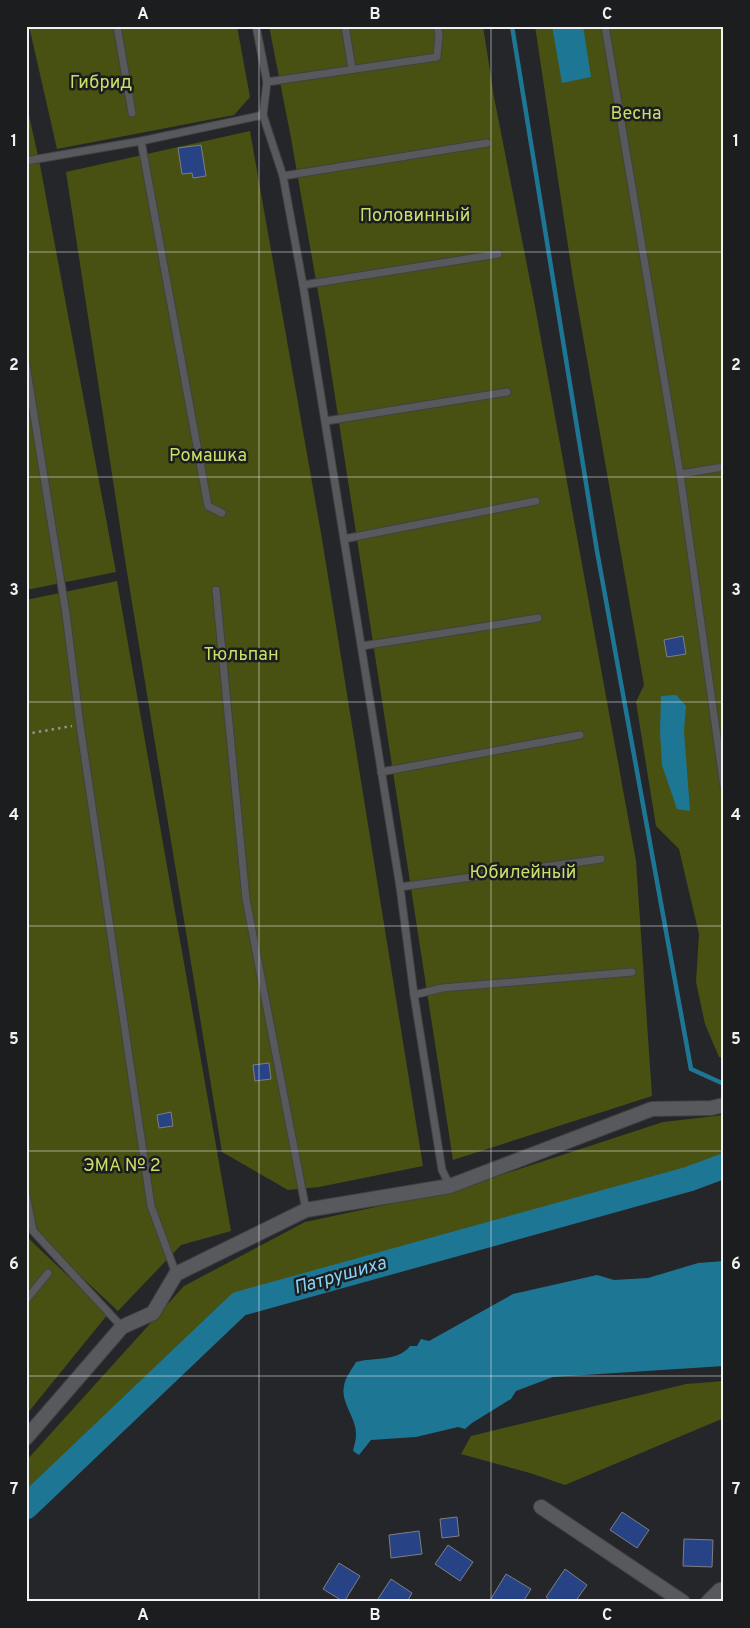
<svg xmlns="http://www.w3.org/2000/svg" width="750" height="1628" font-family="Overpass,sans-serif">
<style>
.green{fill:#485111}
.water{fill:#1e7695}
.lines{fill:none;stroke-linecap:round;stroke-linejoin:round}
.stream{stroke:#1e7695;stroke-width:4.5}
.river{stroke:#1e7695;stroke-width:25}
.building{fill:#274385;stroke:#7d7f82}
.lane-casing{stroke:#404143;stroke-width:9}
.street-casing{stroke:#404143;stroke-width:16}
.path{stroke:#919294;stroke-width:2.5;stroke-dasharray:2.5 4;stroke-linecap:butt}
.lane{stroke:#58595c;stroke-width:7}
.street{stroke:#58595c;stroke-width:14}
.grid{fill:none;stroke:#f0f1f2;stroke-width:1;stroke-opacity:0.55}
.labels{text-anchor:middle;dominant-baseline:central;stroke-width:5;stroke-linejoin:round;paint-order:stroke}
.park-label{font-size:18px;fill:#cadf68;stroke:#1b1d1f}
.water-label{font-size:19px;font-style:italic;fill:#87d2f3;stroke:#1b1d1f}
.neatline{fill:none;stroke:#f0f1f2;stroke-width:2}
.grid-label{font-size:16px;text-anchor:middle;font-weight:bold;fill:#f0f1f2}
</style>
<rect width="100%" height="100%" fill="#252629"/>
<g class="green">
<polygon points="29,26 237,26 250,97 234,115 57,149"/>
<polygon points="269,26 483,26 494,97 534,301 636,861 652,1096 453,1160 325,332 291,138"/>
<polygon points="535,26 724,26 724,1057 719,1057 705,1024 696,982 699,934 679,849 656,826 636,702 644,685 573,279"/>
<polygon points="26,102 40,165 116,572 26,590"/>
<polygon points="250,131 322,539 423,1166 319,1187 288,1190 222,1152 126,566 66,172"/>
<polygon points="117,581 231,1231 181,1245 118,1311 26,1225 26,600"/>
<polygon points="724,1115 724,1157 495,1226 235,1296 26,1499 26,1461 184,1286 305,1222 455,1190 663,1122"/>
<polygon points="26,1236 108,1314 26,1415"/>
<polygon points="724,1381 724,1418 565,1485 530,1473 461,1454 471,1436 686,1384"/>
</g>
<g class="water">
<polygon points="552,26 583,26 591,77 562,83"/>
<polygon points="676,695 686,706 684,731 690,811 677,809 662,765 660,732 661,696"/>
<path d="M724 1261V1366L553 1377 516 1391 511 1399 472 1423 465 1429 458 1427 416 1437 371 1440 359 1455 353 1451C354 1446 356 1440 356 1435 357 1418 340 1403 344 1386 345 1378 352 1369 356 1362 374 1357 398 1362 410 1346H417L421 1339 429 1341 513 1294 597 1275 614 1280 648 1278 698 1263Z"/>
</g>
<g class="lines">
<polyline class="stream" points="512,26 597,551 691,1069 724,1084"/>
<polyline class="river" points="26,1507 239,1304 689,1179 724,1166"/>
</g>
<g class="building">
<polygon points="201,145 206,176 193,178 192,173 182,174 178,148"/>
<polygon points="683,636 686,654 667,657 664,640"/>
<polygon points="269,1063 271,1079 255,1081 253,1065"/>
<polygon points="171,1112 173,1126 159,1128 157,1115"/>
<polygon points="622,1512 649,1530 637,1548 610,1530"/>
<polygon points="457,1517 459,1536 442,1538 440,1519"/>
<polygon points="419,1531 422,1554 391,1558 389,1535"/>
<polygon points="684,1539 713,1540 712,1567 683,1566"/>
<polygon points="448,1545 473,1562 460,1581 435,1564"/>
<polygon points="339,1563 360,1576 344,1602 323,1589"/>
<polygon points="565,1569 587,1585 575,1602 552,1602 546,1597"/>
<polygon points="506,1574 531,1589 523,1602 489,1602"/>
<polygon points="391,1579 412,1593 407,1602 376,1602"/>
</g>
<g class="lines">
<g class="lane-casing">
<g id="lane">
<polyline points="117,26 132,113"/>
<polyline points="256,26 267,82 263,115 283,176 303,285 400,887 414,995 442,1170 450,1186"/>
<polyline points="345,26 352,69"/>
<polyline points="605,26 680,474 724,787"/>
<polyline points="267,82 437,57 439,34 437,26"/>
<polyline points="141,141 208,506 222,513"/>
<polyline points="26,161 141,141 263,115"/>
<polyline points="283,176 487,143"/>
<polyline points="303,285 498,254"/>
<polyline points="26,365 66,614 80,725 151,1206 176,1274"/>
<polyline points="326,421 507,392"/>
<polyline points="680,474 724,467"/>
<polyline points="344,539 536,501"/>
<polyline points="216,590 246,899 306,1210"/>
<polyline points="362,646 538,618"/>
<polyline points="381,772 580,735"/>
<polyline points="400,887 601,859"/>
<polyline points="414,995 442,988 632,972"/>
<polyline points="26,1195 33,1231 122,1327"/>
<polyline points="26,1300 48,1273"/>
</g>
</g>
<g class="street-casing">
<g id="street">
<polyline points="26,1438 122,1327 153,1313 176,1274 306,1210 450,1186 652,1109 711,1108 724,1105"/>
<polyline points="541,1507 683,1602"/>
<polyline points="708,1602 720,1590 724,1589"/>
</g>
</g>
<polyline class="path" points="26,734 72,726"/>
<use href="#lane" class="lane"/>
<use href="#street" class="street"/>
</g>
<path class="grid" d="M259 26V1602M491 26V1602M26 252H724M26 477H724M26 702H724M26 926H724M26 1151H724M26 1376H724"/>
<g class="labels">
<g class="park-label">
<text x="101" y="83">Гибрид</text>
<text x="636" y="114">Весна</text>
<text x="415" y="216">Половинный</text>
<text x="208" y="456">Ромашка</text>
<text x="241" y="655">Тюльпан</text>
<text x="523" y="873">Юбилейный</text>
<text x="122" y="1166">ЭМА № 2</text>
</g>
<g class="water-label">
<text transform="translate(340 1276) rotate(-16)">Патрушиха</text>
</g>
</g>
<rect width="750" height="1628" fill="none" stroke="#1b1d1f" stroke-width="55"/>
<rect x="28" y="28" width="694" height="1572" class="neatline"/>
<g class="grid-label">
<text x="143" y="19">A</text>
<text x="375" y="19">B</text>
<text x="607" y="19">C</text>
<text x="14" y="146">1</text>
<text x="736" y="146">1</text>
<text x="14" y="370">2</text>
<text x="736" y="370">2</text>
<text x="14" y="595">3</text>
<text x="736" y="595">3</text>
<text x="14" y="820">4</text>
<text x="736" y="820">4</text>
<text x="14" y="1044">5</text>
<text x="736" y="1044">5</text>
<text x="14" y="1269">6</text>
<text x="736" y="1269">6</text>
<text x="14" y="1494">7</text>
<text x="736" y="1494">7</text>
<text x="143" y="1620">A</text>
<text x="375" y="1620">B</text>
<text x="607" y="1620">C</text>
</g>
</svg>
